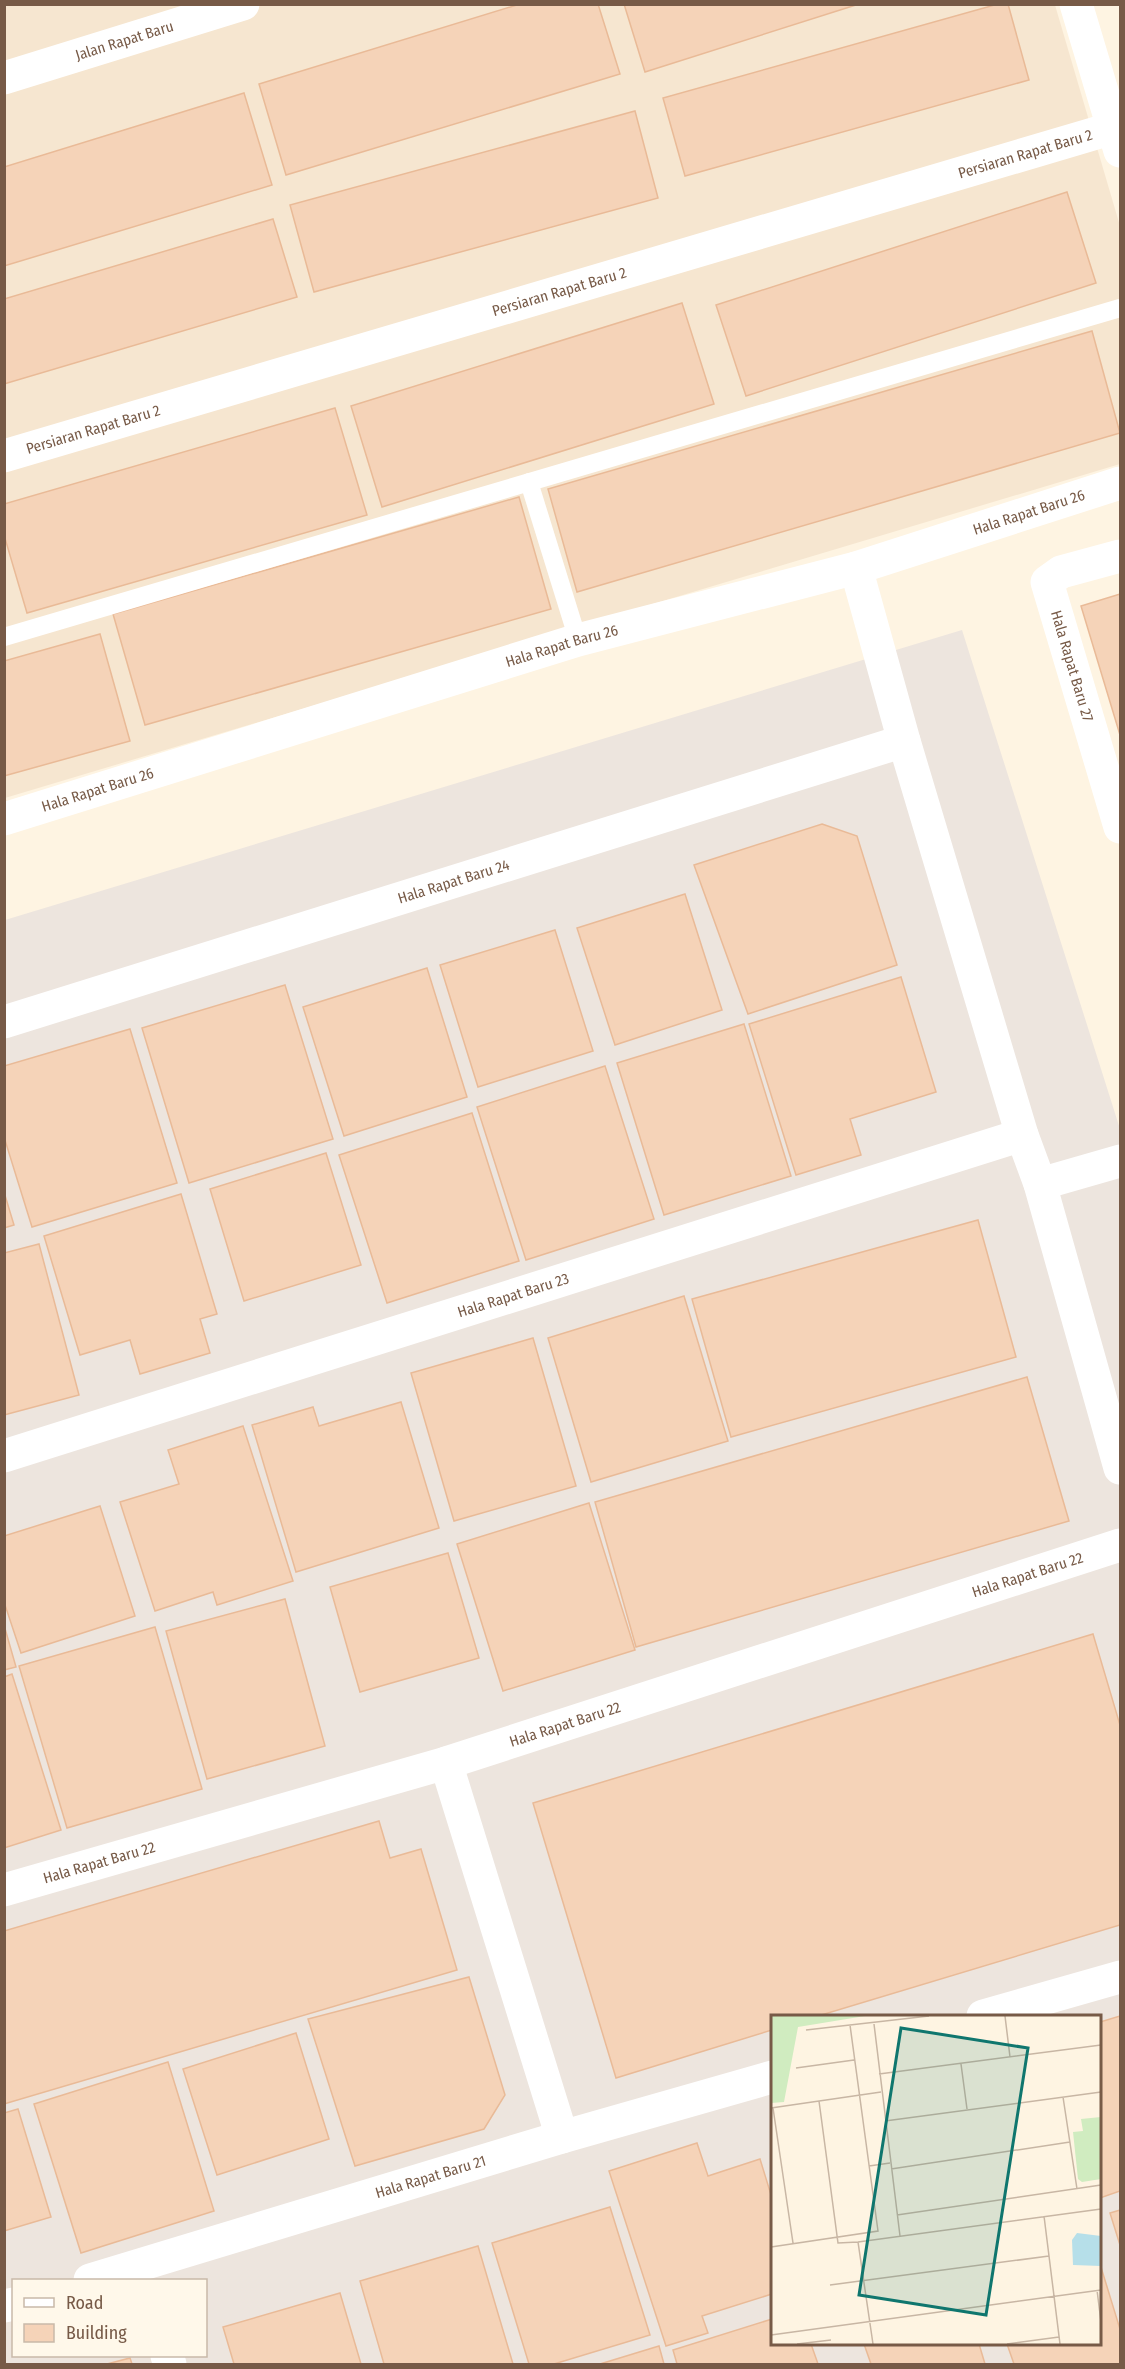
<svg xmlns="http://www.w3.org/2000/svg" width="1125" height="2369" font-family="'Fira Sans Condensed',sans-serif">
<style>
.residential{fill:#f6e6d0}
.industrial{fill:#ede5de;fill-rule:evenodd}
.building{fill:#f5d3b8;stroke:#e9ba97;stroke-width:1.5}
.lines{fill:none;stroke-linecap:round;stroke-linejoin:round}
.service{stroke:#fff;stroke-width:18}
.minor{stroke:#fff;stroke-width:33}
.tertiary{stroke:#fff;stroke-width:33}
.labels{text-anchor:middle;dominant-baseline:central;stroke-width:6;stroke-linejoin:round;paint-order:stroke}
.street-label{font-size:15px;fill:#775a47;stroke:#fff8ea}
.inset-road{fill:none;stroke:#c8b6a4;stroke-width:1.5}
.view{fill:#0f766e;fill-opacity:0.15;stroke:#0f766e;stroke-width:3}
.inset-edge{fill:none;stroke:#775a47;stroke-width:3}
</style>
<rect width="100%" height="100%" fill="#fef4e2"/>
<polygon class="residential" points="5,5 1055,5 1120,226 1120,464 5,798"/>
<path class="industrial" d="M962 630 1120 1129V2364H5V920ZM772 2016H1100V2344H772ZM14 2280H206V2356H14Z"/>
<g class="building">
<polygon points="520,4 598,4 620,74 286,175 259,84"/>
<polygon points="624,4 859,4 645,72"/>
<polygon points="998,4 1008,4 1029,80 685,176 663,98"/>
<polygon points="244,93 272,185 4,266 4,167"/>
<polygon points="635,111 658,198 314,292 290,205"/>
<polygon points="1067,192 1096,283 746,396 716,305"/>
<polygon points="273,219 297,297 4,384 4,299"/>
<polygon points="682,303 714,404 382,507 351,406"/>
<polygon points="1092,331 1120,433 577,592 548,489"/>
<polygon points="335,408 367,515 27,613 4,535 4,504"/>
<polygon points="519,497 551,609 145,725 113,614"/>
<polygon points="1120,594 1120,735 1081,606"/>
<polygon points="100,634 130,741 4,776 4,661"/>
<polygon points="822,824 857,836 897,965 748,1014 694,865"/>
<polygon points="685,894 722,1010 615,1045 577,928"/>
<polygon points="555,930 593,1051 478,1087 440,965"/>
<polygon points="427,968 467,1097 344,1136 303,1007"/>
<polygon points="901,977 936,1092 850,1119 861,1155 796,1175 749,1024"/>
<polygon points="285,985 333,1139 189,1183 142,1028"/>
<polygon points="744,1024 791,1176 664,1215 617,1063"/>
<polygon points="130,1029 177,1183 32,1227 4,1137 4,1066"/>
<polygon points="605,1066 654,1219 526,1260 477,1107"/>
<polygon points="472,1113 519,1261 387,1303 339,1155"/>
<polygon points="326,1153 361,1265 244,1301 210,1189"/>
<polygon points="4,1192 14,1225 4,1228"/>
<polygon points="181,1194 217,1314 200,1319 210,1353 140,1374 130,1340 80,1355 44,1236"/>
<polygon points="978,1220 1016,1357 731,1437 692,1299"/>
<polygon points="39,1244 79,1395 4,1415 4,1253"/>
<polygon points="684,1296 728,1441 591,1482 548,1338"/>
<polygon points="533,1338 576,1486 454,1521 411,1373"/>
<polygon points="1027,1377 1069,1521 636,1647 595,1502"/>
<polygon points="401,1402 439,1528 296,1572 252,1425 313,1407 319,1426"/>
<polygon points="243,1426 293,1581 217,1605 213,1592 155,1611 120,1502 179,1484 168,1450"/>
<polygon points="589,1503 635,1650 503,1691 457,1544"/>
<polygon points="100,1506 135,1616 21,1653 4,1602 4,1536"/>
<polygon points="448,1553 479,1658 360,1692 330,1587"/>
<polygon points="285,1599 325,1746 207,1779 166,1631"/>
<polygon points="4,1625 16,1667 4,1670"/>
<polygon points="155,1627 202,1789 67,1828 19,1666"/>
<polygon points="1093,1634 1120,1725 1120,1925 818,2016 772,2016 772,2030 616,2078 533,1803"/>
<polygon points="12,1674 61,1830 4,1848 4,1677"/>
<polygon points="379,1821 390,1858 421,1849 457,1970 4,2104 4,1931"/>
<polygon points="469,1977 505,2095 484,2129 355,2166 308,2019"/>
<polygon points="1120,2016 1120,2191 1100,2198 1100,2022"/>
<polygon points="296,2033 329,2139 217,2175 183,2069"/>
<polygon points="168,2062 214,2211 81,2253 34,2104"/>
<polygon points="18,2109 51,2217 4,2231 4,2113"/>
<polygon points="697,2143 708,2176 760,2159 772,2198 772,2294 702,2316 708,2333 666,2346 609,2171"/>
<polygon points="610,2207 650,2335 554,2364 529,2364 492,2243"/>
<polygon points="1120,2210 1120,2245 1110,2213"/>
<polygon points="478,2246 513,2364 384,2364 360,2281"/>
<polygon points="1100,2264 1120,2329 1120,2364 1014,2364 1007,2344 1100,2344"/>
<polygon points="340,2293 361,2364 234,2364 223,2327"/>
<polygon points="772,2319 772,2344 811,2344 818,2364 677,2364 673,2350"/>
<polygon points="864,2344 979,2344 985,2364 871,2364"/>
<polygon points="659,2346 664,2364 600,2364"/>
<polygon points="130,2358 132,2364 107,2364"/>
</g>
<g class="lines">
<g class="service">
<polyline points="529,482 578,640"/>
<polyline points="4,637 1120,308"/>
</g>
<g class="minor">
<polyline points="1076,4 1120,151"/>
<path id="s1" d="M4 456 1120 126"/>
<path id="s2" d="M1120 556 1061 572 1047 582 1120 827"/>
<polyline points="856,568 904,741 1022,1135 1040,1184 1120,1468"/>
<path id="s3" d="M4 819 578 640 856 568 1120 483"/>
<path id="s4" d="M4 1022 904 741"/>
<polyline points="1040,1184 1120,1161"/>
<path id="s5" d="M4 1456 1022 1135"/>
<polyline points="446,1763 562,2137"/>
<path id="s6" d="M4 1890 446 1763 1120 1545"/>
<polyline points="983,2016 1120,1977"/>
<path id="s7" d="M90 2280 562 2137 772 2077"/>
<polyline points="4,2306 14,2304"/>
<polyline points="167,2356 170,2364"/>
</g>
<path class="tertiary" id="s8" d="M4 78 243 4"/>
</g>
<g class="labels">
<g class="street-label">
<text stroke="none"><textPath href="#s8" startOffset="126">Jalan Rapat Baru</textPath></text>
<text stroke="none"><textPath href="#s1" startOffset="1065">Persiaran Rapat Baru 2</textPath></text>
<text stroke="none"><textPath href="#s1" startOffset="579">Persiaran Rapat Baru 2</textPath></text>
<text stroke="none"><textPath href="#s1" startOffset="93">Persiaran Rapat Baru 2</textPath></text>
<text stroke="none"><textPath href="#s3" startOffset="1070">Hala Rapat Baru 26</textPath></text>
<text stroke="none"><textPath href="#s3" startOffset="584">Hala Rapat Baru 26</textPath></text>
<text stroke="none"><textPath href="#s2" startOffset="166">Hala Rapat Baru 27</textPath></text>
<text stroke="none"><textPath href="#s3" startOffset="98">Hala Rapat Baru 26</textPath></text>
<text stroke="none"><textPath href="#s4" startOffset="471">Hala Rapat Baru 24</textPath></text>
<text stroke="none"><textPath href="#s5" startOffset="534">Hala Rapat Baru 23</textPath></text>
<text stroke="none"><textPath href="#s6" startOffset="1071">Hala Rapat Baru 22</textPath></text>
<text stroke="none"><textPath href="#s6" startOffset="585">Hala Rapat Baru 22</textPath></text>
<text stroke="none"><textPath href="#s6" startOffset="99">Hala Rapat Baru 22</textPath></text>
<text stroke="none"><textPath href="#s7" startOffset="356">Hala Rapat Baru 21</textPath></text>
</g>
</g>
<g transform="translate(771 2015)">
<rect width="330" height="330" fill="#fef4e2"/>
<path d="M1 1H94L27 12 13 87 0 88ZM330 102V164L311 167 307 164 302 117 312 116 310 104Z" fill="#d0ecc0"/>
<path d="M306 218 330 221V251L302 250 301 225Z" fill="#b6dfe9"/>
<path class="inset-road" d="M234 1 239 42M103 9 129 221M35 15 158 1M190 49 196 94M25 53 83 45M108 59 330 30M292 82 306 174M48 86 67 228 87 227 102 329M0 93 110 77M2 93 22 228M114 106 330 77M98 151 119 148M120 154 299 127M126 200 330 170M273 201 289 329M87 227 330 194M0 232 107 216 79 10M59 270 278 241M326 275 330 307M0 320 330 275M26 329 60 325M236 329 288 322"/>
<path class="view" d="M130 13 257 33 215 300 88 280Z"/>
<rect width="330" height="330" class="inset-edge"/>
</g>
<rect width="1125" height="2369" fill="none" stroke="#775a47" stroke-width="12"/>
<rect x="12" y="2279" width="195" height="78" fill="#fff8ea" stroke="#c9b9a9" stroke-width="1.5"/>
<rect x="24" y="2298" width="30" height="9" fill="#ffffff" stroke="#c9b9a9" stroke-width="1.5"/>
<text x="66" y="2309" font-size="18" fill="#775a47">Road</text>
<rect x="24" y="2324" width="30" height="18" fill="#f5d3b8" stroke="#c9b9a9" stroke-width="1.5"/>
<text x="66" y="2339" font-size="18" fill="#775a47">Building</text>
</svg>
